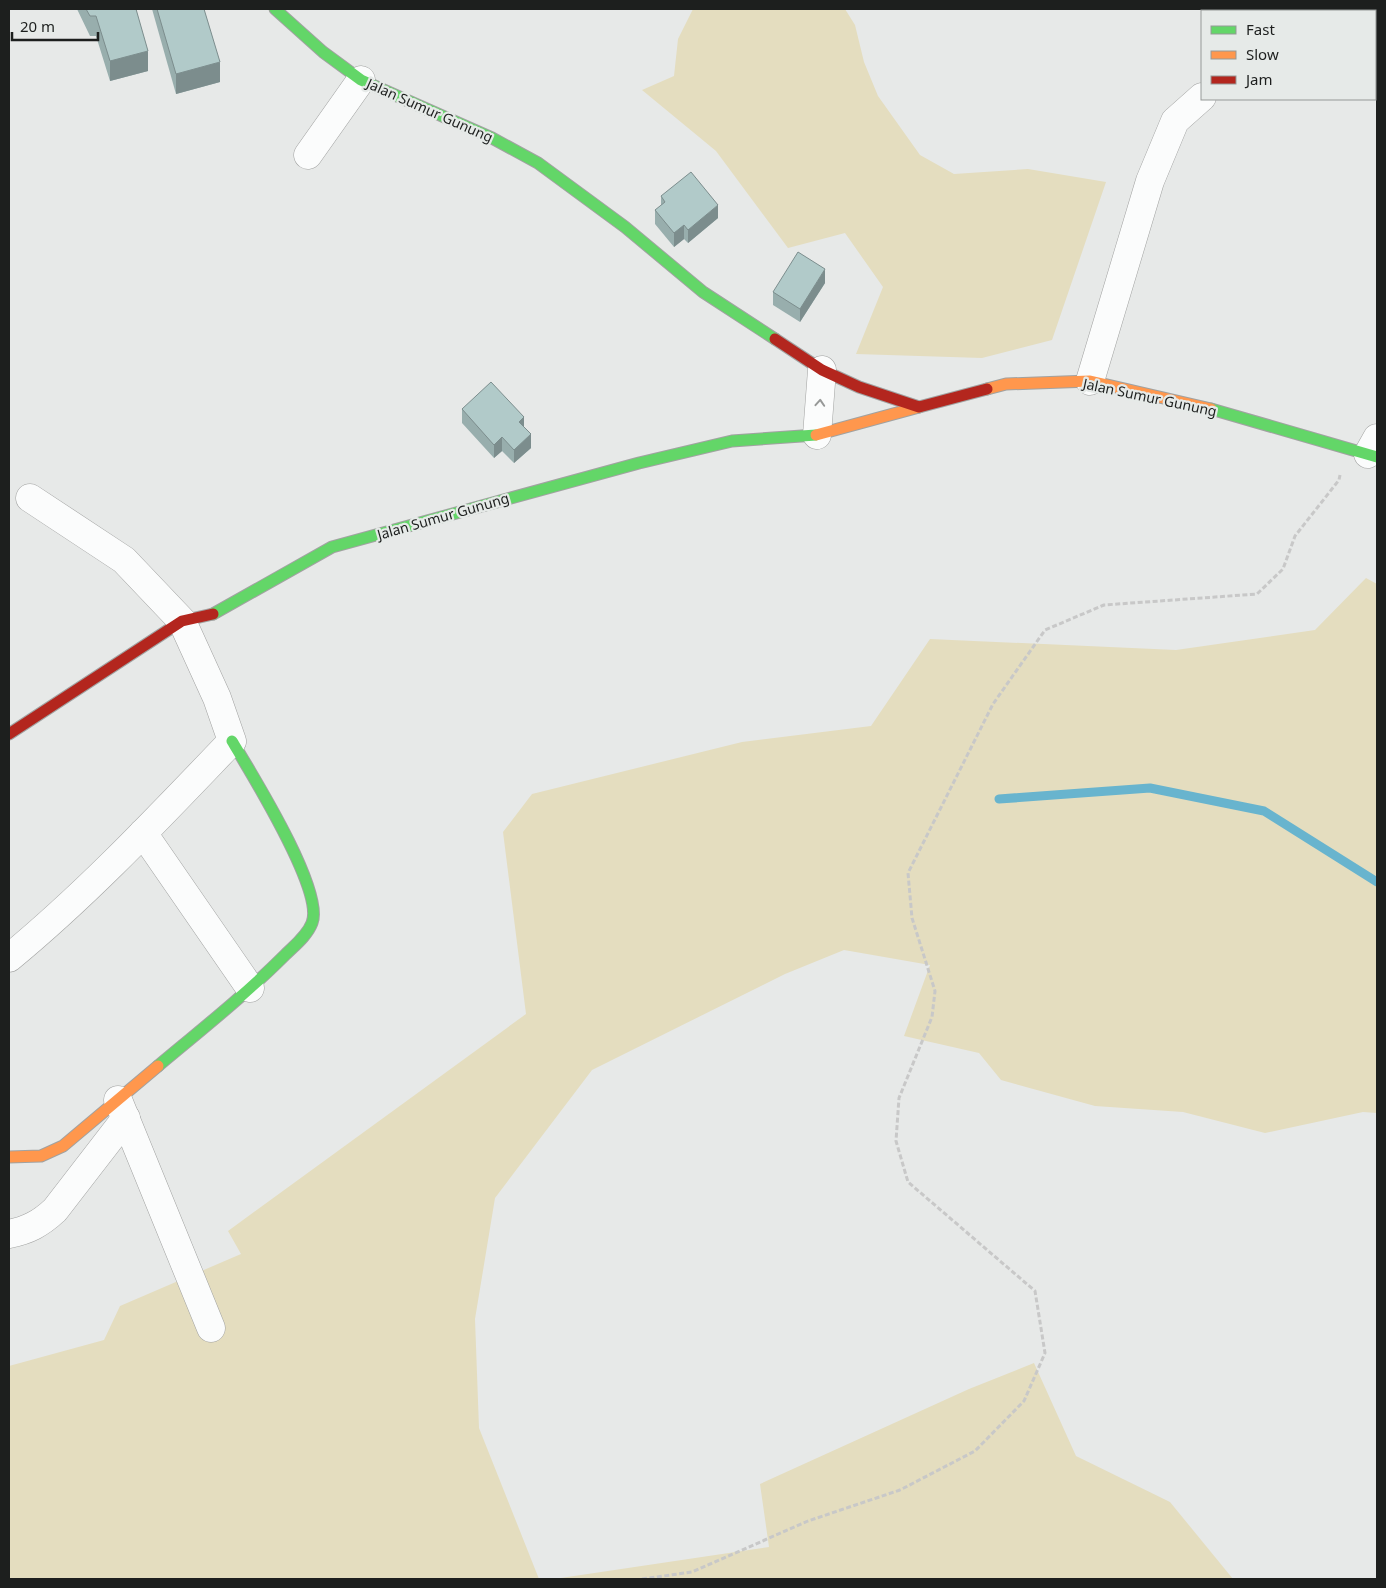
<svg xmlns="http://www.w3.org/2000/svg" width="1386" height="1588" font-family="'Noto Sans',sans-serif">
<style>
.green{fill:#e4ddbf}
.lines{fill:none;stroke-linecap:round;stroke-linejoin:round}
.stream{stroke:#68b4ce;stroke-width:9}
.street-casing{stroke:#a1a2a1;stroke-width:29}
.fast-casing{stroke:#a1a2a1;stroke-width:13}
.slow-casing{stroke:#a1a2a1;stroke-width:13}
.jam-casing{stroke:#a1a2a1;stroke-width:13}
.path{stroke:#c8c8c8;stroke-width:3;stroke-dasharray:5 2.5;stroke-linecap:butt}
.street{stroke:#fbfcfc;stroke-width:28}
.fast{stroke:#63d668;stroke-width:11}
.slow{stroke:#ff974d;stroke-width:11}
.jam{stroke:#b3261e;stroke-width:11}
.wall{fill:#98aead}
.shaded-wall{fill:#7c8d8d}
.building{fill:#b1cac9;stroke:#7c8d8d}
.oneway{stroke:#979998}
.labels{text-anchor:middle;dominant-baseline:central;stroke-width:4.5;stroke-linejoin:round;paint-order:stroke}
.street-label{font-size:14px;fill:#1d1f1e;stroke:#e6eae8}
</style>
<rect width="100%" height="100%" fill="#e7e9e8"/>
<g class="green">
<polygon points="693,9 845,9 855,25 864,62 878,96 920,155 954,174 1028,169 1106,182 1052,340 982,358 856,354 883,287 845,233 788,248 716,151 642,90 674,76 678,39"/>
<polygon points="1366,578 1377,584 1377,1113 1363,1112 1265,1133 1183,1112 1095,1106 1001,1080 979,1053 904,1036 930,965 844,950 785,974 592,1070 495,1198 475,1319 479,1428 539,1579 9,1579 9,1366 104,1340 120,1306 241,1254 228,1231 526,1014 503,832 532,794 742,742 871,726 930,639 1176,650 1315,630"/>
<polygon points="1034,1363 1076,1456 1170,1502 1233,1579 554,1579 769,1547 760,1484 969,1389"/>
</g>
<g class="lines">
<polyline class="stream" points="999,799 1150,788 1264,811 1377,882"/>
<g class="street-casing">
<g id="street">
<polyline points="1297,11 1300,9"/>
<polyline points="308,155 361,80"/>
<polyline points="1090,381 1150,181 1175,121 1202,97"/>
<polyline points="817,435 822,370"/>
<polyline points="1368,454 1377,438"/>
<polyline points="143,833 250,988"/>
<path d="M9 958C89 892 160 816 232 741L217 698 182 621 124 560 30 498"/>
<polyline points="118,1100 211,1328"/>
<path d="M9 1234C28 1230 40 1224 55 1210L126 1118"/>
</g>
</g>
<g class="fast-casing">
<g id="fast">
<polyline points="275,9 323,52 361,80 492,138 538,163 625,227 703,292 775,339"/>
<polyline points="1211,409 1377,457"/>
<polyline points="213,614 332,547 639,463 732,441 816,435"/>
<path d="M158 1066C201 1030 245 995 285 955 294 946 307 936 312 923 325 891 251 773 232 741"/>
</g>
</g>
<g class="slow-casing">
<g id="slow">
<polyline points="987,389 1006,384 1090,381 1211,409"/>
<polyline points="816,435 919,407"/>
<polyline points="9,1157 41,1156 63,1146 158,1066"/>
</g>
</g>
<g class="jam-casing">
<g id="jam">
<polyline points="775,339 822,370 859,387 919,407 987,389"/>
<polyline points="9,734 182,621 213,614"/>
</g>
</g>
<polyline class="path" points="642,1579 692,1572 808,1521 900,1490 975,1451 1024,1401 1045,1353 1035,1291 908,1182 896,1141 899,1098 932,1017 935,991 912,918 908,873 993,704 1045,630 1104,605 1257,594 1283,569 1295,536 1339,480 1340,475"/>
<use href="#street" class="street"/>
<use href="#fast" class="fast"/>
<use href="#slow" class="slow"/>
<use href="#jam" class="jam"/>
</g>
<g class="wall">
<polygon points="77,9 136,9 148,71 110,81 96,36 90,36"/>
<polygon points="152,9 204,9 220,82 176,94"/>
<polygon points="661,196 718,218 688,243 684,239 674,247 655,224 655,210 661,206"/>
<polygon points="825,283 800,322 773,305 773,292"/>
<polygon points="462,409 524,427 531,448 514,463 502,451 494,458 462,423"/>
</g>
<g class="shaded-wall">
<polygon points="148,51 148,71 110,81 110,61"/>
<polygon points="220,62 220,82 176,94 176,74"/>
<polygon points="718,205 718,218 688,243 688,230"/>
<polygon points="684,225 684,239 674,247 674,233"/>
<polygon points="825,269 825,283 800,322 800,309"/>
<polygon points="524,417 524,431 519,422"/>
<polygon points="531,434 531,448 514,463 514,450"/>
<polygon points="502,437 502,451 494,458 494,445"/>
</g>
<g class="building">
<polygon points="86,9 136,9 148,51 110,61 96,16 90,16"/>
<polygon points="157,9 204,9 220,62 176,74"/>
<polygon points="691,172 718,205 688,230 684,225 674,233 655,210 665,202 661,196"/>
<polygon points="798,252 825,269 800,309 773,292"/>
<polygon points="491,382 524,417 519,422 531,434 514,450 502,437 494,445 462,409"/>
</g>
<defs><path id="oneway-chevron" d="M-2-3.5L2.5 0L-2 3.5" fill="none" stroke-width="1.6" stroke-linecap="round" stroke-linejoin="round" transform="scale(1.25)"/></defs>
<use class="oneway" href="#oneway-chevron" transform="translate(820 403) rotate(-86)"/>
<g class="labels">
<g class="street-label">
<text transform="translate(430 110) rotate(24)">Jalan Sumur Gunung</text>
<text transform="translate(1150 397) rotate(12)">Jalan Sumur Gunung</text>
<text transform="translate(443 516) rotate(-16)">Jalan Sumur Gunung</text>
</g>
</g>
<rect width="1386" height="1588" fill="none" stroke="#1d1f1e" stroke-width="20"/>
<rect x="1201" y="10" width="175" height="90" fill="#e6eae8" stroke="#969997"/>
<rect x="1211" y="26" width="25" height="8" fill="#63d668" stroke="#969997"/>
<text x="1246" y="35" font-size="15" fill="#1d1f1e">Fast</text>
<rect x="1211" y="51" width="25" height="8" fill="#ff974d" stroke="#969997"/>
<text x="1246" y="60" font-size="15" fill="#1d1f1e">Slow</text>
<rect x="1211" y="76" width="25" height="8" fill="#b3261e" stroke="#969997"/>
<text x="1246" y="85" font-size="15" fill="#1d1f1e">Jam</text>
<path d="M12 32v8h86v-8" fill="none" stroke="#1d1f1e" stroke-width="2.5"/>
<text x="20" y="32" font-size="15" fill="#1d1f1e" stroke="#e6eae8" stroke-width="4" paint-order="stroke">20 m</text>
</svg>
